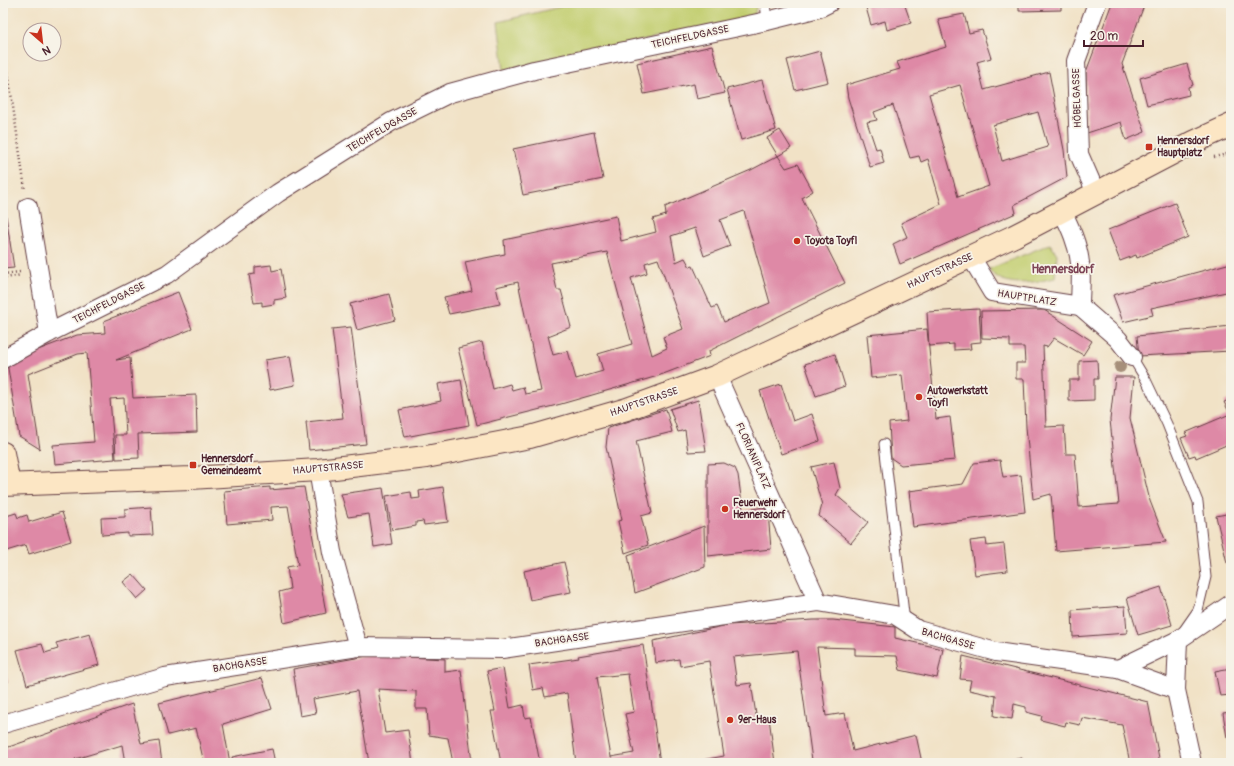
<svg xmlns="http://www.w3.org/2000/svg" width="1234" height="766" font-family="Pangolin,sans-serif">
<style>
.green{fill:#c2ce70;stroke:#86764e}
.building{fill:#de89a6;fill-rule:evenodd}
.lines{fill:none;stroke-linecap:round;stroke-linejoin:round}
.lane-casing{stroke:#633c42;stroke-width:11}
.street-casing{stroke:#633c42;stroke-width:20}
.secondary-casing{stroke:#633c42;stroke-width:24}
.path{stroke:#633c42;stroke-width:2.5;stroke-dasharray:1 3;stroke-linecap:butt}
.lane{stroke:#fff;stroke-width:9}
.street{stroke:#fff;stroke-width:18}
.secondary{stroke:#fce6c4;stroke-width:22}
.tree{fill:#a68f7a}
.poi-dot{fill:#c8321e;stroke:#f7f3e8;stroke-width:1.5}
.labels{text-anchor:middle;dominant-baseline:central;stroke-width:3.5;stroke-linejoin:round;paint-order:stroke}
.street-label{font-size:10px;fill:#4a1f2b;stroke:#f7f3e8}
.poi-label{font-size:10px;font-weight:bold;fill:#4a1f2b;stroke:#f7f3e8;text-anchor:start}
.quarter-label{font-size:12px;font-weight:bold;fill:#7e4456;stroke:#f7f3e8}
</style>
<rect width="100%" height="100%" fill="#f7f3e8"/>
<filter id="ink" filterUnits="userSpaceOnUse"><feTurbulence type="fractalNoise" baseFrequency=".025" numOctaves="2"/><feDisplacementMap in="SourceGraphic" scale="8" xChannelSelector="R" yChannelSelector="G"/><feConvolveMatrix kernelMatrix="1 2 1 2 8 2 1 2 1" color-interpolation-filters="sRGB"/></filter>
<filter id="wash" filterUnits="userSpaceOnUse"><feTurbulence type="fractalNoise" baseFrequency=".012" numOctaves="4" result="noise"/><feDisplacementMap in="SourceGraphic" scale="16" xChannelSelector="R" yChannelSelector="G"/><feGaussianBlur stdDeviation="0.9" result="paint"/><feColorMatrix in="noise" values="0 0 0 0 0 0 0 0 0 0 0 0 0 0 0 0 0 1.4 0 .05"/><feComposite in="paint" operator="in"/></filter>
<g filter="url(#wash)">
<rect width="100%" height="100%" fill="#f1e2c6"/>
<g class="green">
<polygon points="576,3 757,3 754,17 504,70 498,22"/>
<path d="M1050 244 1057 254 1055 278C1035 282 1003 290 989 269Z"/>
</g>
<g id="blocks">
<g class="building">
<polygon points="867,3 904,3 911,23 887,30 885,21 871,25 865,4"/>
<polygon points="1019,3 1061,3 1061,10 1019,11"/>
<polygon points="1112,3 1145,3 1122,64 1145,132 1126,140 1121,122 1087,133 1086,72"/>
<path d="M964 14 969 33 982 30 991 58 977 62 984 90 1049 72 1064 150 1067 177 1014 205 1016 213 900 264 893 244 907 237 901 223 941 204 928 159 921 162 919 156 910 158 893 105 874 112 877 120 867 122 876 149 880 148 884 163 870 167 848 98 846 85 900 69 897 62 946 47 938 19ZM960 85 989 186 958 197 929 94ZM1038 112 1048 147 1002 161 993 125Z"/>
<polygon points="712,46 725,93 697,99 694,84 644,94 637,63"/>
<polygon points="820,51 828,82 795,90 787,60"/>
<polygon points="1187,64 1193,85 1188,87 1189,95 1147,105 1140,78"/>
<polygon points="762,80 776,130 741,140 727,89"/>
<polygon points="780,130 791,148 778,156 767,138"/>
<polygon points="594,132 603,179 523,195 513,149"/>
<path d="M778 156 786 168 798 164 813 191 802 198 845 283 709 351 710 356 658 376 561 404 477 425 458 348 482 342 493 389 510 384 512 390 523 387 525 394 541 391 518 282 496 287 500 304 449 314 444 297 472 291 465 262 505 254 504 240 616 216 621 241 656 232 653 219 666 215 665 207 751 170ZM744 211 770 303 724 322 717 306 712 308 693 266 690 267 685 258 676 262 671 236 695 228 704 256 730 246 720 220ZM607 252 632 344 598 354 603 371 576 379 568 351 553 355 548 336 571 327 561 290H557L551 263ZM658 259 683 329 663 337 667 348 652 355 631 278 647 273 645 263Z"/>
<polygon points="1175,203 1188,237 1137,258 1136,255 1120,261 1108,230"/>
<polygon points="6,216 14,268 3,269 3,217"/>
<polygon points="1231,263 1231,291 1151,308 1153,315 1123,322 1113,295"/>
<polygon points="271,265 272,271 281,269 286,298 274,300 274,304 262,306 262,302 254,303 249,275 255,274 255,267"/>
<polygon points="178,292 192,329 116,360 130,358 133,398 196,395 197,432 138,434 139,458 116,459 115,435 126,435 124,398 110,399 115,459 55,464 53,445 94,442 87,353 78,354 28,374 40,449 19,436 7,362 77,335 105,333 104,321"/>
<polygon points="389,294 395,320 357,330 350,304"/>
<polygon points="979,309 981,342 970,343 971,349 954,350 954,344 929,346 927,312"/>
<polygon points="1044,310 1092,341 1083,355 1054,338 1047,347 1043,346 1046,427 1064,426 1066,454 1075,454 1079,507 1119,504 1110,420 1115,377 1134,377 1130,418 1150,501 1166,542 1056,551 1051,494 1033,499 1026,427 1024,379 1016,379 1016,363 1025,363 1024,347 1010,347 1010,339 982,338 981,311"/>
<polygon points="1231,326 1231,351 1139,356 1137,336"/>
<polygon points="351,327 366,444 309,450 306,422 343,418 332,329"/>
<polygon points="927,329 936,419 950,417 955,460 901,465 891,458 889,423 907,421 902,375 871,378 867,335"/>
<polygon points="835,354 845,386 816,396 805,364"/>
<polygon points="290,356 295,385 270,390 265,360"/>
<polygon points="1097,360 1098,379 1094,379 1094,400 1069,401 1069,380 1079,380 1079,361"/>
<polygon points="461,380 469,425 405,437 399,410 441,401 438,384"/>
<polygon points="781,384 793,421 812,414 820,441 781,454 760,391"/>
<polygon points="1231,399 1231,443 1196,458 1195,455 1189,457 1181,438 1187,436 1185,433 1230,414 1224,402"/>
<polygon points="698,400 706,451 688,452 685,430 678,432 670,409"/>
<polygon points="666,409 672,432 636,441 652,513 641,516 648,545 625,553 618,521 622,520 606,447 608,428"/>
<polygon points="1000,460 1003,477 1021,475 1025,512 913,527 909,491 963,484 974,463"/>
<polygon points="834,462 840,488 836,495 868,522 851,543 819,516 822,505 811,467"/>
<polygon points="724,463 735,468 738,475 743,511 763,507 768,512 771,549 708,556 708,464"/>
<polygon points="270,487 270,490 304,487 326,613 284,623 279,592 290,589 287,567 298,565 288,506 271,507 272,520 227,524 224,491"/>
<polygon points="443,487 448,522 424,525 423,521 416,522 416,526 392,530 386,496 411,492 412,499 420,498 419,491"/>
<polygon points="383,488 392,544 374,547 369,514 348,517 341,494"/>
<polygon points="151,507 153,535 128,536 128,533 102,535 101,518 125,517 125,509"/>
<polygon points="62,512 71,541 29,554 26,545 3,552 3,517 16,513 18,518 27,515 29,522"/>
<polygon points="1231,513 1231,562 1227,563 1216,516"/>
<polygon points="704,526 705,567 635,593 628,555"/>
<polygon points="986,539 987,546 1004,544 1007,571 975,575 970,541"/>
<polygon points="564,562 571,592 530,600 524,571"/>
<polygon points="133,574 147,590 137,599 123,582"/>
<polygon points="1161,587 1172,625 1138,635 1127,598"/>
<polygon points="1125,606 1127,633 1073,637 1072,610"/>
<polygon points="814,620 833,620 895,627 895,638 943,649 937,678 900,670 897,656 855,655 855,648 817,647 826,716 845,713 853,751 916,735 922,763 801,763 812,760 797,651 733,657 737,685 751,683 757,721 769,718 775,763 686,763 724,756 709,661 680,666 679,659 656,663 653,641 728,625"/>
<polygon points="90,634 99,665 27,685 17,650 42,644 45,653 58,649 56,643"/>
<path d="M643 645 660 763H576L567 693 545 697 543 688 533 690 529 665 579 658 578 656ZM628 674 634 712 625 714 634 753 611 757 597 677Z"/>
<polygon points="373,655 445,659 445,672 461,670 472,763 453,763 448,738 429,735 427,709 416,709 416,691 378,689 385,733 408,730 413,763 369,763 357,691 313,699 316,713 300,716 293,669"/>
<polygon points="963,656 1148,702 1160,763 1130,763 1122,725 1082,718 1080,725 1066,722 1065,726 1041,720 1042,716 1026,712 1026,707 1014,704 1012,719 994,716 996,696 969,690 971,680 960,679"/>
<polygon points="3,662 8,682 3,683"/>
<polygon points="503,668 510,708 523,705 525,718 531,717 540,763 501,763 491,711 495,711 487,671"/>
<polygon points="1231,668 1231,695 1220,696 1215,671"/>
<polygon points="262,678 272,709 223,724 230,763 204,763 196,728 168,735 159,703"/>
<polygon points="132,704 141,744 159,741 162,763 125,763 122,745 75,759 75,763 3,763 3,749"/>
<polygon points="1231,712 1231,737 1227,738 1223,713"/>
<polygon points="272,749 275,763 233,763 232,757"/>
<polygon points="1022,758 1023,763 1002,763 1002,762"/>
</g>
</g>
</g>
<g filter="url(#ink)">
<use href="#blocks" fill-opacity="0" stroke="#633c42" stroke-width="1"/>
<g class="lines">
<g class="lane-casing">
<g id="lane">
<polyline points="765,3 767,21"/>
<polyline points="1132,357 1146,380 1167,424 1198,502 1206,577 1198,610 1184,630"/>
<polyline points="884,444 905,622"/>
</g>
</g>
<g class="street-casing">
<g id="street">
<polyline points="1096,193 1079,154 1076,61 1097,3"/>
<polyline points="28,207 49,333"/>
<path d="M1062 211C1070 227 1078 244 1080 263 1082 277 1080 292 1080 306L1118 339 1132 357"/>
<polyline points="971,257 992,292 1080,306"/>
<polyline points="3,359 49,333 167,274 278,193 391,122 450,93 534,70 767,21 819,8 829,3"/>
<polyline points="717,376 818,602"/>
<polyline points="318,470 332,552 358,647"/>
<polyline points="1178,640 1176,690 1192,763"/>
<polyline points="1118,669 1178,640 1231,604"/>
<polyline points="3,724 165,677 358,647 502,649 818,602 895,615 918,630 996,652 1118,669 1176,690"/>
</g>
</g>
<g class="secondary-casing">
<g id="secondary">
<polyline points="3,453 9,484"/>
<polyline points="3,485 191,478 318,470 426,457 530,437 627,409 717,376 1014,236 1194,142 1231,125"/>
</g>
</g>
<g class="path">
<polyline points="8,72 25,189"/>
<polyline points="1214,157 1231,153"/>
<polyline points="3,274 20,272"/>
<polyline points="3,281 6,278 21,275"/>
</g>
<use href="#lane" class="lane"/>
<use href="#street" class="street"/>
<use href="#secondary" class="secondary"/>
</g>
<circle class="tree" cx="1120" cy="367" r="6"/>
</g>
<g class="poi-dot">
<rect x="1145" y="143" width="8" height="8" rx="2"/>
<circle cx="797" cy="241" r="4"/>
<circle cx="919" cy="397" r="4"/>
<rect x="189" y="461" width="8" height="8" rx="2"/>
<circle cx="725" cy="509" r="4"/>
<circle cx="730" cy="720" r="4"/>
</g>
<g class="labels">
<g class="street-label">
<text transform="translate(690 37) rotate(-12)">TEICHFELDGASSE</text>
<text transform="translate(1077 98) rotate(-92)">HÖBELGASSE</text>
<text transform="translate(382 130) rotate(-30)">TEICHFELDGASSE</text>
<text transform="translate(940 271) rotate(-25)">HAUPTSTRASSE</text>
<text transform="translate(1027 298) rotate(9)">HAUPTPLATZ</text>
<text transform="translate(109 303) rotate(-27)">TEICHFELDGASSE</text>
<text transform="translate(644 402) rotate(-19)">HAUPTSTRASSE</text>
<text transform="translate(753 456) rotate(66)">FLORIANIPLATZ</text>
<text transform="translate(328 468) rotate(-5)">HAUPTSTRASSE</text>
<text transform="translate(948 639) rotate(16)">BACHGASSE</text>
<text transform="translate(562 640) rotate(-8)">BACHGASSE</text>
<text transform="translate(240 665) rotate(-9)">BACHGASSE</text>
</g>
<g class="poi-label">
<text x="1157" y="141">Hennersdorf<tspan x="1157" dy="12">Hauptplatz</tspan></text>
<text x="805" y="241">Toyota Toyfl</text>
<text x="927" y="391">Autowerkstatt<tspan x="927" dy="12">Toyfl</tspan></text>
<text x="201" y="459">Hennersdorf<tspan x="201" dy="12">Gemeindeamt</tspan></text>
<text x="733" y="503">Feuerwehr<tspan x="733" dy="12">Hennersdorf</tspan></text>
<text x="738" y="720">9er-Haus</text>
</g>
<g class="quarter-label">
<text x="1063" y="269">Hennersdorf</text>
</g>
</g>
<rect width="1234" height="766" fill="none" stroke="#f7f3e8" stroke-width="16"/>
<g transform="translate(42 42) rotate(152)"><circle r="19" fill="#f7f3e8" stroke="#b29e9c"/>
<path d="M0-3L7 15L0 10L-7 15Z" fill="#c8321e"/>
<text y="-6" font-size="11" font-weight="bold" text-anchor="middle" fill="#4a1f2b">N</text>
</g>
<path d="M1084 40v6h59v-6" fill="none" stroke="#4a1f2b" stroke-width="2"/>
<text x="1090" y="40" font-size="12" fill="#4a1f2b" stroke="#f7f3e8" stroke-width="3" paint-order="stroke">20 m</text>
</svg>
